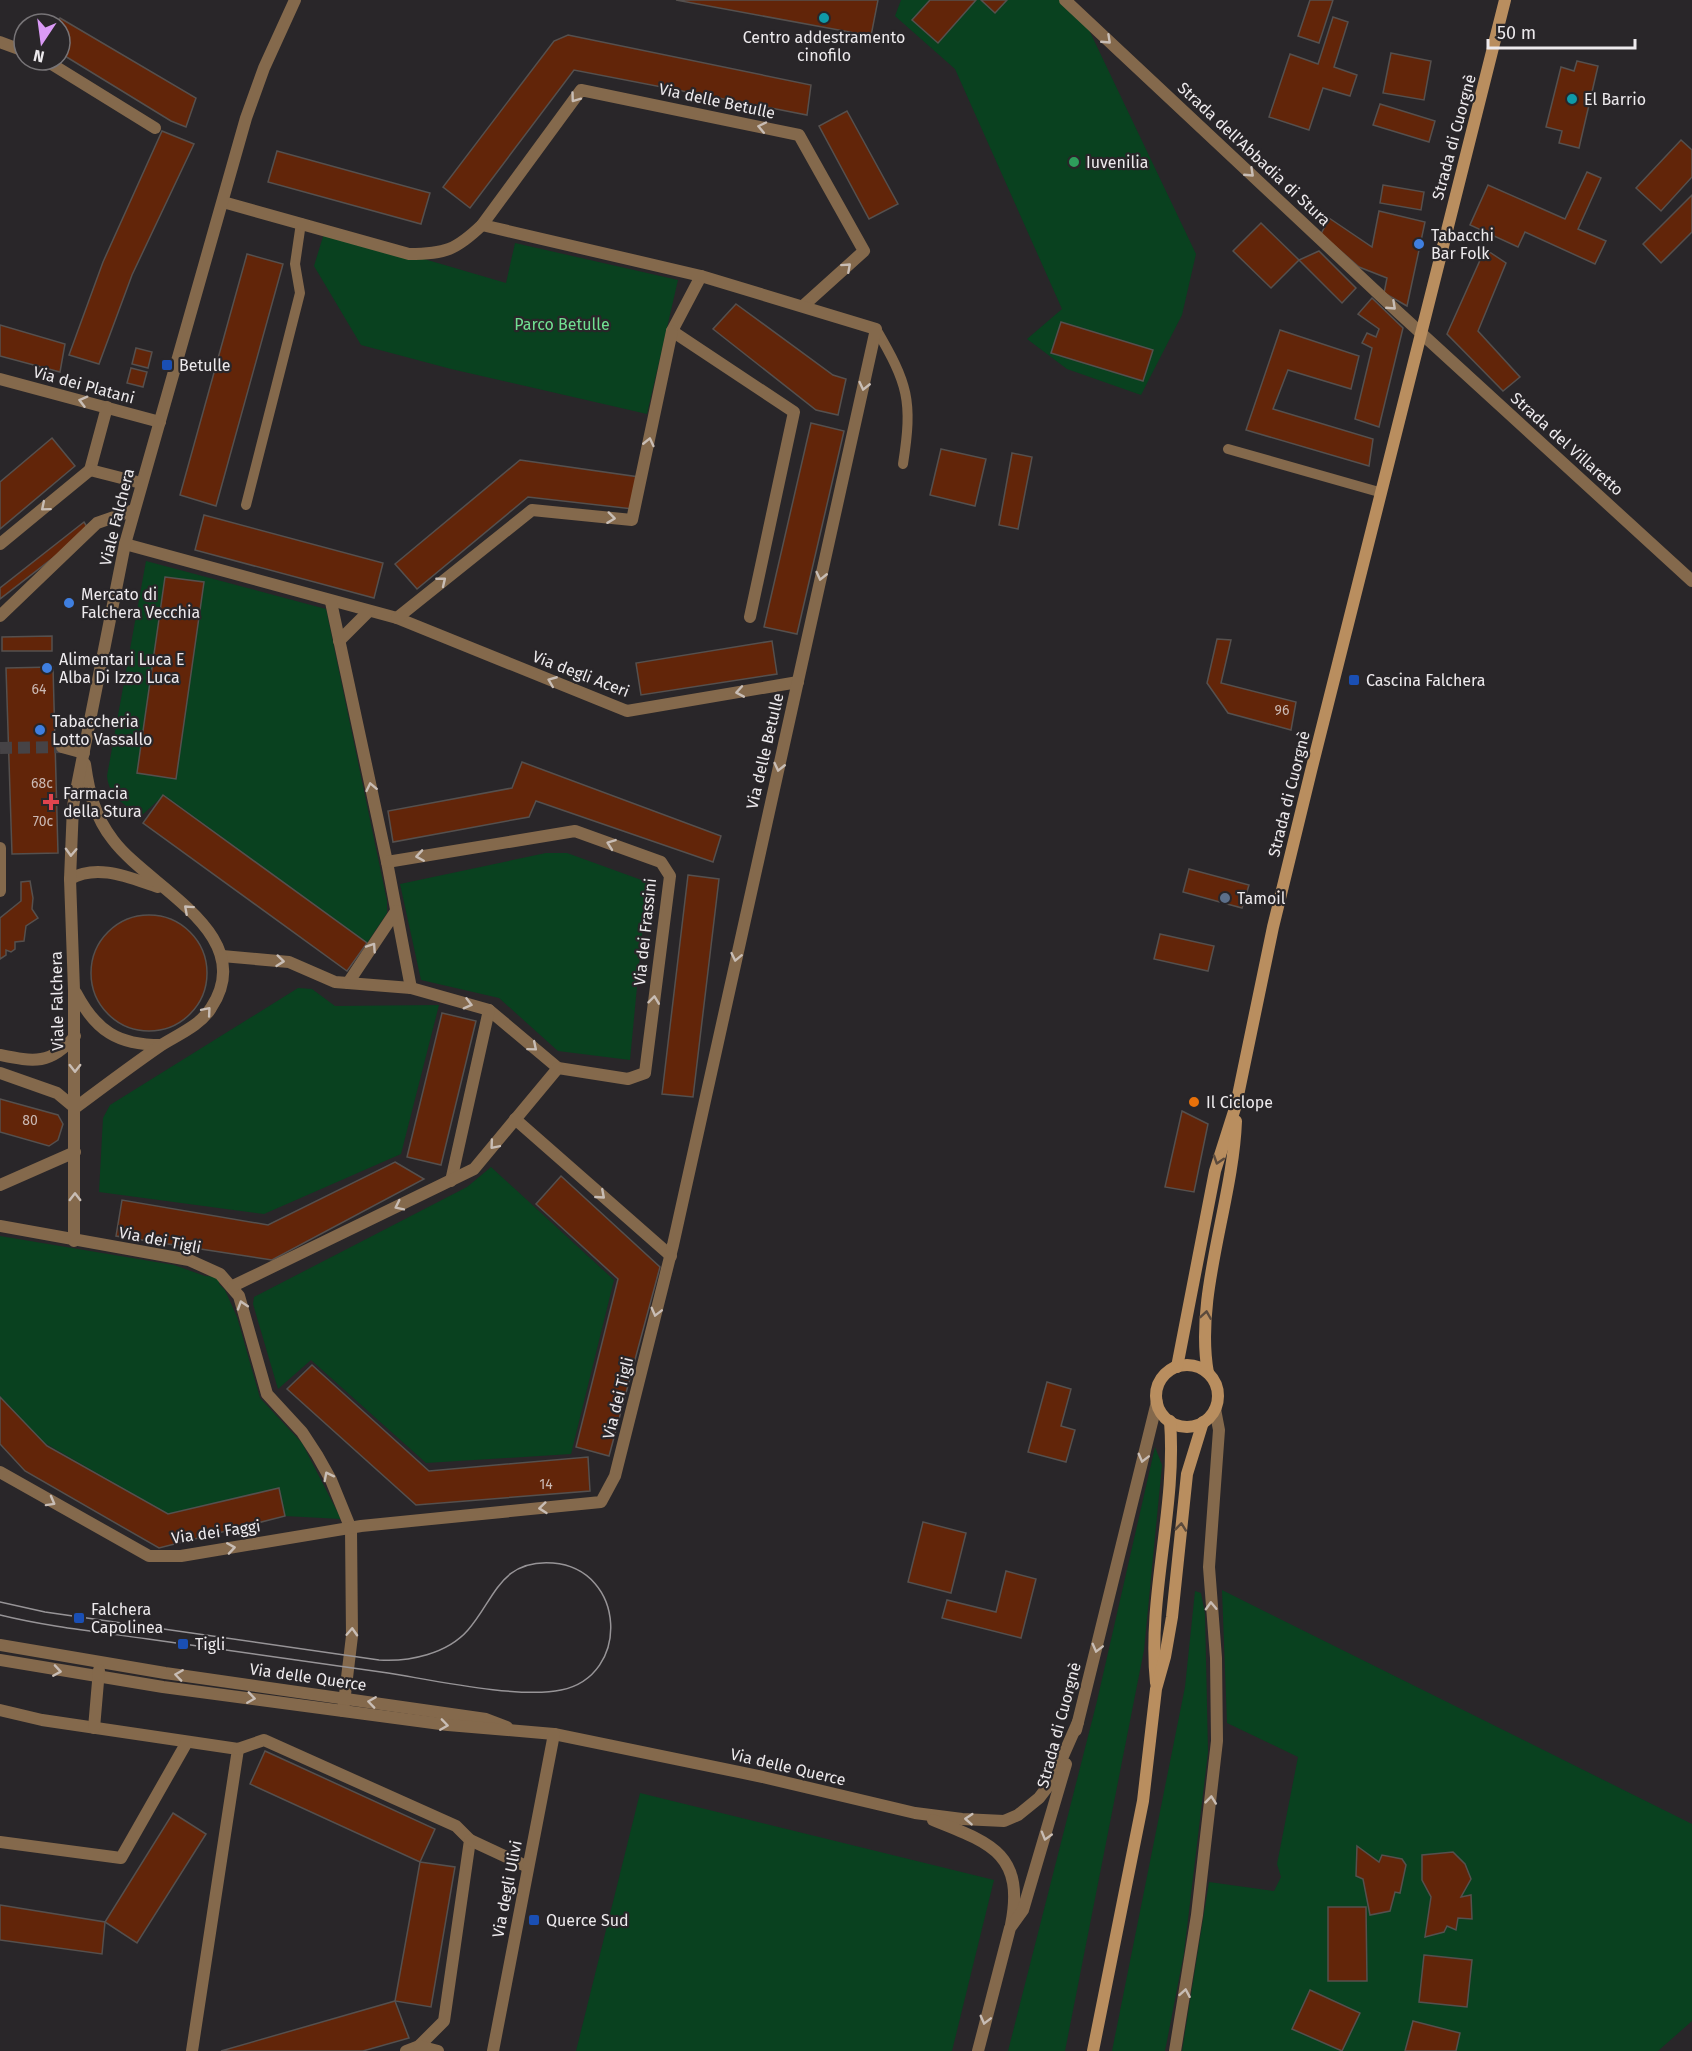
<svg xmlns="http://www.w3.org/2000/svg" width="1692" height="2051" font-family="'Fira Sans',sans-serif">
<style>
.green{fill:#09411f;fill-rule:evenodd}
.building{fill:#622509;stroke:#55504e;stroke-width:1.5}
.lines{fill:none;stroke-linecap:round;stroke-linejoin:round}
.street-tunnel{stroke:#464346;stroke-width:12;stroke-dasharray:12 6;stroke-linecap:butt}
.lane{stroke:#84694c;stroke-width:10}
.street{stroke:#84694c;stroke-width:12}
.secondary{stroke:#b98e5f;stroke-width:12}
.tram{stroke:#979497;stroke-width:1.5}
.oneway{stroke:#c8bdb5}
.oneway2{stroke:#5b4a3c}
.culture-dot{fill:#0f9aa8;stroke:#292629;stroke-width:2}
.leisure-dot{fill:#2e9e5b;stroke:#292629;stroke-width:2}
.shop-dot{fill:#3f7fe0;stroke:#292629;stroke-width:2}
.transit-dot{fill:#1a4fb4;stroke:#292629;stroke-width:2}
.health-dot{fill:#e0444e;stroke:#292629;stroke-width:2}
.service-dot{fill:#5c6f8a;stroke:#292629;stroke-width:2}
.food-dot{fill:#e8710a;stroke:#292629;stroke-width:2}
.labels{text-anchor:middle;dominant-baseline:central;stroke-width:4.5;stroke-linejoin:round;paint-order:stroke}
.number-label{font-size:14px;fill:#cab9b4}
.poi-label{font-size:16px;fill:#edeaed;stroke:#292629;text-anchor:start}
.street-label{font-size:16px;fill:#edeaed;stroke:#292629}
.park-label{font-size:16px;fill:#71e092;stroke:#292629}
</style>
<rect width="100%" height="100%" fill="#292629"/>
<g class="green">
<polygon points="901,0 1066,0 1080,11 1196,254 1182,315 1141,395 1067,369 1027,339 1062,309 955,69 895,16"/>
<polygon points="325,230 506,283 515,243 678,280 647,414 451,369 361,345 314,266"/>
<path d="M146 561 326 609 387 901V913L367 943 164 795 141 816C124 804 109 797 107 776ZM165 577 203 582 137 773Z"/>
<polygon points="546,853 567,853 647,882 630,1060 558,1051 499,998 421,980 400,884"/>
<polygon points="298,988 312,989 335,1006 439,1005 401,1154 264,1214 99,1192 103,1118 110,1105"/>
<polygon points="491,1167 614,1280 571,1454 426,1463 311,1360 278,1389 253,1304 254,1297 467,1187"/>
<polygon points="0,1236 174,1265 205,1276 219,1277 219,1284 225,1290 237,1317 260,1398 302,1443 341,1519 285,1516 279,1488 168,1514 43,1442 0,1396"/>
<polygon points="1155,1447 1162,1465 1144,1650 1065,2051 1008,2051 1097,1701"/>
<polygon points="1222,1590 1692,1824 1692,2021 1658,2051 1182,2051 1209,1882 1274,1891 1281,1877 1277,1864 1298,1757 1227,1723"/>
<polygon points="1195,1591 1201,1593 1205,1614 1208,1752 1184,1953 1165,2051 1112,2051 1185,1687"/>
<polygon points="640,1793 994,1880 952,2051 576,2051"/>
</g>
<g class="building">
<polygon points="676,0 878,0 871,36"/>
<polygon points="930,0 976,0 938,43 912,20"/>
<polygon points="981,0 1007,0 995,13"/>
<polygon points="1310,0 1333,0 1319,43 1298,36"/>
<polygon points="1333,17 1348,22 1334,67 1357,75 1350,96 1323,88 1309,130 1269,117 1290,54 1318,64"/>
<polygon points="60,18 196,98 186,127 171,121 60,53 60,24 56,24"/>
<polygon points="568,35 811,85 807,115 574,70 470,208 443,187 554,41"/>
<polygon points="1391,53 1431,61 1424,100 1383,93"/>
<polygon points="1577,61 1598,66 1579,148 1559,143 1562,131 1546,127 1561,67 1574,71"/>
<polygon points="1380,104 1435,121 1429,142 1373,125"/>
<polygon points="847,111 898,204 869,219 819,126"/>
<polygon points="162,131 194,144 132,275 99,364 69,355 103,262"/>
<polygon points="1681,140 1692,150 1692,177 1661,211 1636,188"/>
<polygon points="277,151 430,193 421,224 268,182"/>
<polygon points="1587,172 1601,178 1578,229 1606,241 1595,264 1525,232 1518,247 1470,225 1488,185 1565,219"/>
<polygon points="1383,185 1424,192 1421,210 1380,203"/>
<polygon points="1692,195 1692,232 1661,263 1643,244"/>
<polygon points="1379,211 1425,222 1407,306 1384,293 1387,278 1359,267 1321,234 1329,218 1372,247"/>
<polygon points="1261,223 1299,260 1271,288 1233,251"/>
<polygon points="1485,249 1506,263 1478,331 1520,377 1503,391 1447,334"/>
<polygon points="1319,251 1356,288 1342,303 1299,260"/>
<polygon points="247,254 283,264 216,506 180,495"/>
<polygon points="1372,298 1403,328 1379,427 1355,419 1372,348 1362,343 1367,333 1376,337 1379,329 1358,314"/>
<polygon points="736,304 833,375 846,379 838,415 816,410 713,329"/>
<polygon points="1061,322 1153,350 1143,381 1051,353"/>
<polygon points="0,325 65,344 60,372 0,356"/>
<polygon points="1280,330 1359,356 1351,389 1288,370 1273,409 1373,439 1369,466 1246,430"/>
<polygon points="136,348 152,352 148,368 132,364"/>
<polygon points="131,368 147,372 143,387 127,383"/>
<polygon points="811,423 844,431 797,634 764,627"/>
<polygon points="52,438 75,466 0,529 0,482"/>
<polygon points="941,449 986,459 975,506 930,495"/>
<polygon points="1012,453 1032,457 1018,529 999,525"/>
<polygon points="520,460 639,477 633,509 528,497 417,589 395,564"/>
<polygon points="204,515 383,563 374,598 195,550"/>
<polygon points="84,522 89,530 0,599 0,588"/>
<polygon points="165,577 204,582 176,779 137,773"/>
<polygon points="52,636 52,651 2,651 2,637"/>
<polygon points="1217,639 1231,640 1221,683 1296,702 1291,730 1228,713 1207,683"/>
<polygon points="772,641 777,674 641,695 636,663"/>
<polygon points="53,667 58,853 12,854 6,668"/>
<polygon points="522,762 721,836 713,862 536,801 529,817 393,842 388,811 512,788"/>
<polygon points="163,795 367,943 347,971 143,823"/>
<polygon points="1189,869 1249,885 1242,908 1183,892"/>
<polygon points="688,875 719,879 693,1097 662,1094"/>
<polygon points="30,881 33,898 32,909 38,918 26,926 24,941 15,942 15,949 11,952 6,950 6,955 0,959 0,918 21,901 21,882"/>
<circle cx="149" cy="973" r="58"/>
<polygon points="1160,934 1214,946 1208,971 1154,959"/>
<polygon points="442,1013 476,1021 441,1165 407,1157"/>
<polygon points="0,1099 58,1115 63,1124 58,1140 49,1146 0,1132"/>
<polygon points="1182,1111 1208,1124 1194,1192 1165,1187"/>
<polygon points="395,1162 424,1179 272,1260 116,1236 122,1200 268,1225"/>
<polygon points="561,1176 660,1267 609,1456 576,1447 618,1279 536,1204"/>
<polygon points="312,1365 429,1471 588,1457 590,1491 416,1505 287,1389"/>
<polygon points="1047,1382 1071,1389 1061,1426 1075,1430 1066,1462 1028,1452"/>
<polygon points="0,1397 47,1446 168,1514 279,1488 285,1516 159,1548 25,1471 0,1444"/>
<polygon points="923,1522 966,1533 951,1593 908,1582"/>
<polygon points="1006,1571 1036,1579 1021,1638 942,1618 947,1600 996,1612"/>
<polygon points="265,1751 435,1829 420,1862 250,1784"/>
<polygon points="173,1813 206,1834 137,1943 105,1922"/>
<polygon points="1357,1846 1379,1862 1382,1855 1402,1859 1406,1865 1400,1893 1395,1892 1390,1911 1370,1915 1363,1879 1356,1876"/>
<polygon points="1453,1852 1465,1864 1471,1879 1461,1897 1471,1895 1472,1919 1458,1918 1456,1930 1447,1926 1444,1932 1425,1937 1431,1897 1422,1880 1422,1855"/>
<polygon points="420,1862 455,1867 431,2007 395,2001"/>
<polygon points="0,1905 105,1922 102,1954 0,1940"/>
<polygon points="1328,1907 1366,1907 1367,1981 1328,1981"/>
<polygon points="1424,1955 1472,1960 1467,2007 1419,2002"/>
<polygon points="1310,1990 1360,2013 1342,2051 1292,2029"/>
<polygon points="395,2001 409,2038 363,2051 221,2051"/>
<polygon points="1413,2021 1460,2033 1456,2051 1405,2051"/>
</g>
<g class="lines">
<polyline class="street-tunnel" points="0,748 62,747"/>
<g class="lane">
<path d="M876 329C908 384 913 400 903 464"/>
<polyline points="1228,449 1379,492"/>
<polyline points="246,505 300,293 295,264 301,223"/>
</g>
<g class="street">
<polyline points="1065,0 1399,313 1692,581"/>
<polyline points="0,42 24,51"/>
<polyline points="45,60 155,128"/>
<path d="M223 202 409 254C445 254 456 250 482 225L581 90 799 135 864 251 803 306"/>
<polyline points="701,276 672,331 794,412 750,617"/>
<polyline points="0,379 160,422"/>
<polyline points="107,407 90,470 141,483"/>
<polyline points="0,544 90,470"/>
<polyline points="125,544 397,618 627,711 798,682"/>
<polyline points="331,602 387,862 411,988"/>
<polyline points="0,616 97,523 134,510"/>
<polyline points="397,618 532,510 632,520 672,331"/>
<polyline points="339,641 369,611"/>
<polyline points="62,747 84,753"/>
<polyline points="0,848 0,891"/>
<polyline points="387,862 575,831 661,862 670,876 645,1073 628,1079 558,1068 489,1010"/>
<path d="M70 879C98 863 130 878 158 887"/>
<polyline points="222,956 289,962 335,982 411,988 489,1010 451,1181"/>
<polyline points="348,983 396,911"/>
<path d="M76 993C96 1031 118 1045 161 1045"/>
<path d="M0 1055C34 1062 51 1065 75 1036"/>
<polyline points="0,1073 57,1093 75,1108"/>
<path d="M75 1108C103 1087 131 1066 160 1046 177 1035 200 1026 211 1008 260 934 149 888 113 840 95 817 89 793 85 764"/>
<polyline points="515,1119 671,1256"/>
<polyline points="0,1185 75,1152"/>
<polyline points="0,1226 189,1260 220,1274 239,1296 267,1394 302,1432 317,1455 331,1480 351,1529 352,1636 343,1711"/>
<polyline points="74,1241 74,990 70,879 73,806 125,544 246,118 264,68 295,0"/>
<polyline points="233,1286 474,1169 558,1068"/>
<polyline points="0,1472 149,1556 181,1556 361,1526 601,1502 615,1476 673,1245 876,329 701,276 482,225"/>
<polyline points="0,1645 165,1673 486,1719 507,1727"/>
<polyline points="0,1660 163,1687 448,1725 554,1734 763,1777 915,1813 962,1819 1004,1821 1018,1815 1039,1798 1052,1781 1078,1722"/>
<polyline points="0,1710 42,1720 238,1749 192,2051"/>
<polyline points="94,1728 99,1670"/>
<polyline points="1076,1730 1157,1402"/>
<polyline points="238,1749 264,1740 456,1826 470,1840 444,2021 419,2046 406,2051"/>
<path d="M933 1820C991 1843 1025 1854 1011 1925"/>
<polyline points="470,1840 528,1867"/>
<polyline points="0,1842 121,1858 187,1742"/>
<polyline points="419,2046 438,2051"/>
<polyline points="493,2051 554,1734"/>
<polyline points="978,2051 1010,1928 1023,1910 1066,1764"/>
<polyline points="1175,2051 1197,1915 1217,1741 1216,1658 1209,1567 1219,1430 1215,1409"/>
</g>
<g class="secondary">
<circle cx="1187" cy="1396" r="31"/>
<polyline points="1177,1367 1215,1171 1236,1105 1273,927 1311,771 1505,0"/>
<path d="M1208 1373C1194 1296 1233 1202 1236 1121"/>
<path d="M1156 1683C1147 1597 1177 1508 1170 1421"/>
<polyline points="1093,2051 1143,1801 1156,1689 1165,1657 1172,1617 1187,1474 1203,1422"/>
</g>
<path class="tram" d="M0 1602 45 1612 379 1660C409 1662 447 1654 468 1630 495 1599 500 1559 553 1563 626 1569 631 1676 561 1690 520 1699 432 1680 388 1673 308 1662 228 1651 148 1639 99 1632 49 1627 0 1615"/>
</g>
<defs><path id="oneway-chevron" d="M-2-3.5L2.5 0L-2 3.5" fill="none" stroke-width="1.6" stroke-linecap="round" stroke-linejoin="round" transform="scale(1.5)"/></defs>
<g class="oneway">
<use href="#oneway-chevron" transform="translate(1107 40) rotate(43)"/>
<use href="#oneway-chevron" transform="translate(575 98) rotate(126)"/>
<use href="#oneway-chevron" transform="translate(762 127) rotate(-168)"/>
<use href="#oneway-chevron" transform="translate(1250 173) rotate(43)"/>
<use href="#oneway-chevron" transform="translate(847 267) rotate(-42)"/>
<use href="#oneway-chevron" transform="translate(1392 306) rotate(43)"/>
<use href="#oneway-chevron" transform="translate(864 386) rotate(103)"/>
<use href="#oneway-chevron" transform="translate(83 401) rotate(-165)"/>
<use href="#oneway-chevron" transform="translate(649 442) rotate(-77)"/>
<use href="#oneway-chevron" transform="translate(45 507) rotate(140)"/>
<use href="#oneway-chevron" transform="translate(611 518) rotate(7)"/>
<use href="#oneway-chevron" transform="translate(821 576) rotate(103)"/>
<use href="#oneway-chevron" transform="translate(442 581) rotate(-39)"/>
<use href="#oneway-chevron" transform="translate(552 681) rotate(-158)"/>
<use href="#oneway-chevron" transform="translate(740 692) rotate(170)"/>
<use href="#oneway-chevron" transform="translate(779 767) rotate(103)"/>
<use href="#oneway-chevron" transform="translate(371 787) rotate(-102)"/>
<use href="#oneway-chevron" transform="translate(611 844) rotate(-160)"/>
<use href="#oneway-chevron" transform="translate(71 852) rotate(92)"/>
<use href="#oneway-chevron" transform="translate(420 856) rotate(171)"/>
<use href="#oneway-chevron" transform="translate(188 909) rotate(-138)"/>
<use href="#oneway-chevron" transform="translate(372 947) rotate(-56)"/>
<use href="#oneway-chevron" transform="translate(736 957) rotate(102)"/>
<use href="#oneway-chevron" transform="translate(280 961) rotate(6)"/>
<use href="#oneway-chevron" transform="translate(654 1000) rotate(-83)"/>
<use href="#oneway-chevron" transform="translate(468 1004) rotate(15)"/>
<use href="#oneway-chevron" transform="translate(207 1011) rotate(-50)"/>
<use href="#oneway-chevron" transform="translate(533 1047) rotate(40)"/>
<use href="#oneway-chevron" transform="translate(75 1068) rotate(90)"/>
<use href="#oneway-chevron" transform="translate(494 1145) rotate(130)"/>
<use href="#oneway-chevron" transform="translate(601 1195) rotate(41)"/>
<use href="#oneway-chevron" transform="translate(75 1197) rotate(-90)"/>
<use href="#oneway-chevron" transform="translate(399 1206) rotate(154)"/>
<use href="#oneway-chevron" transform="translate(242 1305) rotate(-108)"/>
<use href="#oneway-chevron" transform="translate(656 1312) rotate(104)"/>
<use href="#oneway-chevron" transform="translate(1143 1458) rotate(104)"/>
<use href="#oneway-chevron" transform="translate(328 1476) rotate(-117)"/>
<use href="#oneway-chevron" transform="translate(51 1502) rotate(29)"/>
<use href="#oneway-chevron" transform="translate(543 1508) rotate(174)"/>
<use href="#oneway-chevron" transform="translate(231 1548) rotate(-9)"/>
<use href="#oneway-chevron" transform="translate(1211 1606) rotate(-92)"/>
<use href="#oneway-chevron" transform="translate(352 1632) rotate(-87)"/>
<use href="#oneway-chevron" transform="translate(1097 1648) rotate(104)"/>
<use href="#oneway-chevron" transform="translate(57 1671) rotate(9)"/>
<use href="#oneway-chevron" transform="translate(179 1675) rotate(-172)"/>
<use href="#oneway-chevron" transform="translate(251 1698) rotate(8)"/>
<use href="#oneway-chevron" transform="translate(372 1702) rotate(-172)"/>
<use href="#oneway-chevron" transform="translate(444 1725) rotate(8)"/>
<use href="#oneway-chevron" transform="translate(1211 1800) rotate(-84)"/>
<use href="#oneway-chevron" transform="translate(969 1819) rotate(-176)"/>
<use href="#oneway-chevron" transform="translate(1046 1836) rotate(106)"/>
<use href="#oneway-chevron" transform="translate(1185 1993) rotate(-80)"/>
<use href="#oneway-chevron" transform="translate(985 2020) rotate(104)"/>
</g>
<g class="oneway2">
<use href="#oneway-chevron" transform="translate(1218 1160) rotate(108)"/>
<use href="#oneway-chevron" transform="translate(1206 1315) rotate(-81)"/>
<use href="#oneway-chevron" transform="translate(1181 1527) rotate(-84)"/>
</g>
<g class="culture-dot">
<circle cx="824" cy="18" r="6"/>
<circle cx="1572" cy="99" r="6"/>
</g>
<circle class="leisure-dot" cx="1074" cy="162" r="6"/>
<g class="shop-dot">
<circle cx="1419" cy="244" r="6"/>
<circle cx="69" cy="603" r="6"/>
<circle cx="47" cy="668" r="6"/>
<circle cx="40" cy="730" r="6"/>
</g>
<g class="transit-dot">
<rect x="161" y="359" width="12" height="12" rx="3"/>
<rect x="1348" y="674" width="12" height="12" rx="3"/>
<rect x="73" y="1612" width="12" height="12" rx="3"/>
<rect x="177" y="1638" width="12" height="12" rx="3"/>
<rect x="528" y="1914" width="12" height="12" rx="3"/>
</g>
<path class="health-dot" d="M48 793h6v6h6v6h-6v6h-6v-6h-6v-6h6z"/>
<circle class="service-dot" cx="1225" cy="898" r="6"/>
<circle class="food-dot" cx="1194" cy="1102" r="6"/>
<g class="labels">
<g class="number-label">
<text x="39" y="689">64</text>
<text x="1282" y="710">96</text>
<text x="42" y="783">68c</text>
<text x="43" y="821">70c</text>
<text x="30" y="1120">80</text>
<text x="546" y="1484">14</text>
</g>
<g class="poi-label">
<text x="824" y="37" text-anchor="middle">Centro addestramento<tspan x="824" dy="18">cinofilo</tspan></text>
<text x="1584" y="99">El Barrio</text>
<text x="1086" y="162">Iuvenilia</text>
<text x="1431" y="235">Tabacchi<tspan x="1431" dy="18">Bar Folk</tspan></text>
<text x="179" y="365">Betulle</text>
<text x="81" y="594">Mercato di<tspan x="81" dy="18">Falchera Vecchia</tspan></text>
<text x="59" y="659">Alimentari Luca E<tspan x="59" dy="18">Alba Di Izzo Luca</tspan></text>
<text x="1366" y="680">Cascina Falchera</text>
<text x="52" y="721">Tabaccheria<tspan x="52" dy="18">Lotto Vassallo</tspan></text>
<text x="63" y="793">Farmacia<tspan x="63" dy="18">della Stura</tspan></text>
<text x="1237" y="898">Tamoil</text>
<text x="1206" y="1102">Il Ciclope</text>
<text x="91" y="1609">Falchera<tspan x="91" dy="18">Capolinea</tspan></text>
<text x="195" y="1644">Tigli</text>
<text x="546" y="1920">Querce Sud</text>
</g>
<g class="street-label">
<text transform="translate(717 101) rotate(12)">Via delle Betulle</text>
<text transform="translate(1454 137) rotate(-75)">Strada di Cuorgnè</text>
<text transform="translate(1254 154) rotate(43)">Strada dell'Abbadia di Stura</text>
<text transform="translate(84 385) rotate(15)">Via dei Platani</text>
<text transform="translate(1567 444) rotate(42)">Strada del Villaretto</text>
<text transform="translate(117 517) rotate(-76)">Viale Falchera</text>
<text transform="translate(581 674) rotate(21)">Via degli Aceri</text>
<text transform="translate(765 751) rotate(-77)">Via delle Betulle</text>
<text transform="translate(1289 794) rotate(-76)">Strada di Cuorgnè</text>
<text transform="translate(645 932) rotate(-84)">Via dei Frassini</text>
<text transform="translate(57 1001) rotate(-91)">Viale Falchera</text>
<text transform="translate(160 1240) rotate(11)">Via dei Tigli</text>
<text transform="translate(618 1398) rotate(-76)">Via dei Tigli</text>
<text transform="translate(216 1532) rotate(-8)">Via dei Faggi</text>
<text transform="translate(308 1677) rotate(8)">Via delle Querce</text>
<text transform="translate(1059 1725) rotate(-75)">Strada di Cuorgnè</text>
<text transform="translate(788 1767) rotate(13)">Via delle Querce</text>
<text transform="translate(507 1889) rotate(-79)">Via degli Ulivi</text>
</g>
<g class="park-label">
<text x="562" y="324">Parco Betulle</text>
</g>
</g>
<g transform="translate(42 42) rotate(193)"><circle r="28" fill="#292629" stroke="#777477" stroke-width="1.5"/>
<path d="M0-4.5L10 22L0 15L-10 22Z" fill="#da9af6"/>
<text y="-9" font-size="16" font-weight="bold" text-anchor="middle" fill="#edeaed">N</text>
</g>
<path d="M1488 39v9h147v-9" fill="none" stroke="#edeaed" stroke-width="3"/>
<text x="1497" y="39" font-size="18" fill="#edeaed" stroke="#292629" stroke-width="4.5" paint-order="stroke">50 m</text>
</svg>
